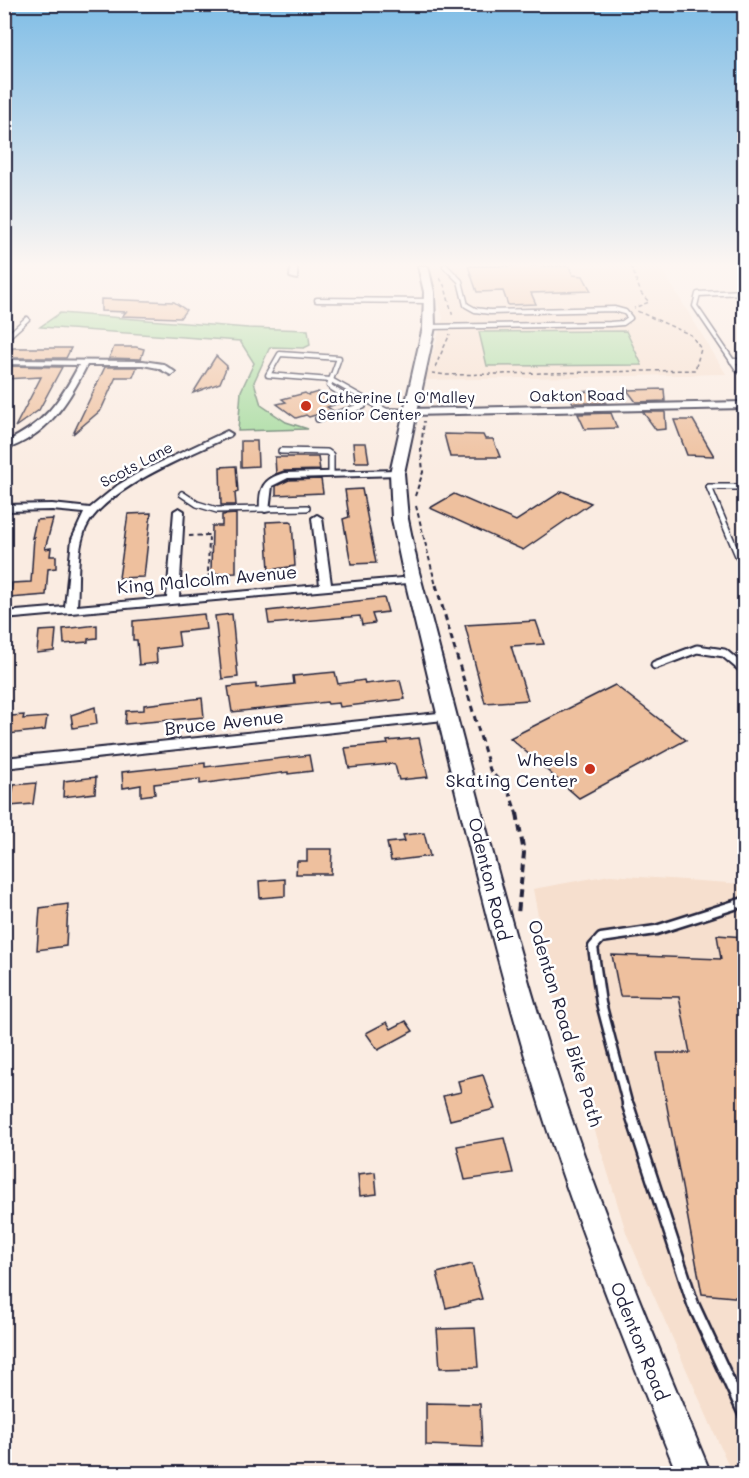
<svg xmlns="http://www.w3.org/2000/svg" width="749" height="1478" font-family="Mali,sans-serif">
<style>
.built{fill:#f6dfce}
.green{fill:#a5db9e;stroke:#647e6c;stroke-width:1.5}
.building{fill:#eec09e;stroke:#22223b;stroke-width:1.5}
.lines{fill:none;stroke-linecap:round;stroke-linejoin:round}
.lane-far4-casing{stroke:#22223b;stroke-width:7}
.lane-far3-casing{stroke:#22223b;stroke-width:8}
.lane-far2-casing{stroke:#22223b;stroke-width:11}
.lane-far1-casing{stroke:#22223b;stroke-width:13}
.lane-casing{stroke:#22223b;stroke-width:15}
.street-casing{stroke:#22223b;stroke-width:4}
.secondary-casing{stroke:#22223b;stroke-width:4}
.path-far3{stroke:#22223b;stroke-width:1.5;stroke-dasharray:4 3;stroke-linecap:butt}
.path-far2{stroke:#22223b;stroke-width:2;stroke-dasharray:4.5 3;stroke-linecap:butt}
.path-far1{stroke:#22223b;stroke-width:3;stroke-dasharray:6 4.5;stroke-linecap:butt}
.path{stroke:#22223b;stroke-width:4;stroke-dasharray:8 5;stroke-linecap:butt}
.lane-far4{stroke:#fff;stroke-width:4}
.lane-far3{stroke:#fff;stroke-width:5}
.lane-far2{stroke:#fff;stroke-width:7}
.lane-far1{stroke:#fff;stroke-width:8}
.lane{stroke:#fff;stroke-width:10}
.street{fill:#fff;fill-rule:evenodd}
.secondary{fill:#fff;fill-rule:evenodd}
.poi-dot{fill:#c8321e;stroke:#fff;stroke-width:2}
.labels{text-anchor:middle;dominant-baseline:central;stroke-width:5;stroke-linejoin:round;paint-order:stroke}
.far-street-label{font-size:15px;fill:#22223b;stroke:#fff}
.far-poi-label{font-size:15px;fill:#22223b;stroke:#fff;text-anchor:start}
.street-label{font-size:18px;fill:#22223b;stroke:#fff}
.poi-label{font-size:18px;fill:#22223b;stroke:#fff;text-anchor:end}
</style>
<rect width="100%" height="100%" fill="#faece2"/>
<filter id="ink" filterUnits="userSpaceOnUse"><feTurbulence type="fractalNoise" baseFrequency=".0167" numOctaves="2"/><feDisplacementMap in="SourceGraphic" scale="12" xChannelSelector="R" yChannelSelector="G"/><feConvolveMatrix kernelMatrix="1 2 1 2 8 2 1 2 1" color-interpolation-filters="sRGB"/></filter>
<g filter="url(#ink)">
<g class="built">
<polygon points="429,266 660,266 726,374 425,380 443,318"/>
<polygon points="610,875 744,884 744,1473 732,1473 627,1235 552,991 533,889"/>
</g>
<g class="green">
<polygon points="60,313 248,328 308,330 310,345 304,348 270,347 254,382 261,405 286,422 308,429 238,431 241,391 254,363 240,341 40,327"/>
<polygon points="626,331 642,365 487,366 479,332"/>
</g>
<g class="building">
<polygon points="468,266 569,266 573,275 583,276 591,291 531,293 536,304 508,305 503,291 477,292"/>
<polygon points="101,299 174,302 186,310 180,318 122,316 126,312 101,311"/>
<polygon points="114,347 136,347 144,349 141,359 109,358"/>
<polygon points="13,348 71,348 66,358 7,358"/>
<polygon points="216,356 227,366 220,383 193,393"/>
<polygon points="4,366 62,367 39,410 15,427 41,377 4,379"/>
<polygon points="105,367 137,367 133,377 116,377 101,410 73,434"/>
<polygon points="664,389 665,401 636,402 627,390"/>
<polygon points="601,391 606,403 573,403 568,392"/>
<polygon points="318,392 337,404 327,407 332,410 309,417 306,415 296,418 277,404 286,402 282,399 305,393 308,395"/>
<polygon points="643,412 665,412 666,429 656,430"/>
<polygon points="611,413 617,428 585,429 578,414"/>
<polygon points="674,420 693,420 714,456 687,455"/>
<polygon points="444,434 483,435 485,439 493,439 500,457 450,457"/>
<polygon points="241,441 257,441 258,466 241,467"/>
<polygon points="353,443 366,443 369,462 355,462"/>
<polygon points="275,457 318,457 320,470 284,471 276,474"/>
<polygon points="236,466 238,492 235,493 236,505 221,505 220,467"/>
<polygon points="321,479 323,493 276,495 276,486 289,480"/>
<polygon points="362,489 376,563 351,564 343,519 349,517 345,490"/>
<polygon points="562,491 591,503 523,550 430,508 454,494 516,521"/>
<polygon points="151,513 144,577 119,578 128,514"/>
<polygon points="236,514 236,573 211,574 212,526 222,526 222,515"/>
<polygon points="53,519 45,549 51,548 50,556 56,556 56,568 48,569 46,595 10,598 12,583 31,582 34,537 32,538 36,520"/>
<polygon points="290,521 292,522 295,566 269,570 266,522"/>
<polygon points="384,598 388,612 372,614 375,623 362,625 360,616 269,624 267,611"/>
<polygon points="204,614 206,629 178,632 180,646 156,649 157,663 139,665 137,640 133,640 133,621"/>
<polygon points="232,614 238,677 222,679 215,616"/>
<polygon points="536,621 544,644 511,646 528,700 485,703 465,625"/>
<polygon points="97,625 97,638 88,639 88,642 64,644 63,629"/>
<polygon points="56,630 54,651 37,653 39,631"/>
<polygon points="335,672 338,684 364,680 365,684 400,680 405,699 340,707 339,703 328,704 327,702 232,712 228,687 256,684 256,688 294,684 293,676"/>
<polygon points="615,685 686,740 579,798 510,738"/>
<polygon points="202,698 204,717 125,724 126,711 144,710 144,705"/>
<polygon points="95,707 97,724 73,728 71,715"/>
<polygon points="24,715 23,719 47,717 45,730 8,734 11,716"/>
<polygon points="419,738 428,777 399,780 395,765 391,764 349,768 345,748 388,744 387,741"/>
<polygon points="309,755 312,771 288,774 288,772 200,784 200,779 154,784 155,794 141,796 141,785 123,788 122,772 205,763 205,767"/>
<polygon points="96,777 95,793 63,797 64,781"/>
<polygon points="36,783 33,804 10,806 14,785"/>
<polygon points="424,833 430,856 391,861 387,843 405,841 403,835"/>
<polygon points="307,849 332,849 331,874 296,874 297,861 307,861"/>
<polygon points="285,879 285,896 260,898 259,881"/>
<polygon points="68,904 66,946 37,950 40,908"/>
<polygon points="717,935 744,937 744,1298 702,1294 657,1053 690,1053 679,997 620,996 612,955 721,959"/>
<polygon points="406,1021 413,1031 378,1050 366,1033 387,1022 391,1029"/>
<polygon points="483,1075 495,1109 450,1120 443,1096 461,1092 458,1081"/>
<polygon points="504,1138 513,1173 465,1180 457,1146"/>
<polygon points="375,1172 377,1194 360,1196 358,1174"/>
<polygon points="472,1264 482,1299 446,1308 437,1273"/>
<polygon points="475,1328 478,1367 440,1368 437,1329"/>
<polygon points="426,1403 480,1404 482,1447 426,1445"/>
</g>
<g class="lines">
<g class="lane-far4-casing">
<g id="lane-far4">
<polyline points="744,292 698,294 695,306 739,371 744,371"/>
<polyline points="317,300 429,301"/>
<polyline points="429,327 610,324 623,323 630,318 625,312 614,309 490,312 475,310 466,305 460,281 445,266"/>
<polyline points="4,340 27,319"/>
<polygon points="280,354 339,358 331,380 268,375"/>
<polyline points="732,361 744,361"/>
<polyline points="331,380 379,407"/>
<polyline points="331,380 329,386 361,407"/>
<polyline points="359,407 363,406"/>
</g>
</g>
<g class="lane-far3-casing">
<g id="lane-far3">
<polyline points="359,406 361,407"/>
<polyline points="376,406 386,411 410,412"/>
<polyline points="318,419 363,406"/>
<polyline points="281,451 327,452 331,455 331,473"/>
<polyline points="744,487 709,487 739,558 744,560"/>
<polyline points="182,494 197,504 217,510 307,508"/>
</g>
</g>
<g class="lane-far2-casing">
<polyline id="lane-far2" points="655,665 697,649 724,653 744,670"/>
</g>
<g class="lane-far1-casing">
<polyline id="lane-far1" points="628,1106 601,1003 593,947 601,938 656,930 744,902"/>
</g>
<g class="lane-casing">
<polyline id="lane" points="628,1105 693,1304 744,1414"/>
</g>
<g class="street-casing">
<g id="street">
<polygon points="291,266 297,266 297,279 290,277"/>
<polygon points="740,266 744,266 744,269 742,268"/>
<path d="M4 360 143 361 163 364 175 372 171 375 158 368 143 365H87C68 403 47 436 4 450V443C44 424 59 403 79 365L4 364Z"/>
<polygon points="744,402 744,408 410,415 406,412 410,409"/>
<path d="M227 431 232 434 230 436C191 455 98 490 84 533 76 556 79 583 77 606L167 598 174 511 179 508 184 511 179 597 320 585 312 518 317 515 322 518 331 584 414 577 420 580 418 582 4 619V612L65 607 72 539 84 513 52 510 4 511V505L52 504 90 508 118 485 140 472Z"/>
<path d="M397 470 402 473 400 475 288 478 272 486 269 511 265 512 260 509C259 488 263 479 284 473Z"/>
<polygon points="448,712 455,716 453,719 4,768 4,758"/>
</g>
</g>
<g class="secondary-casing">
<path id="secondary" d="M418 266H428L434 292 435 327 404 473 408 519 419 572C464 741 505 911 558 1078 601 1213 657 1343 711 1474H677C625 1343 571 1212 531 1077 482 911 444 741 403 572L392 519 390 473 423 327 424 292Z"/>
</g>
<g class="path-far3">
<polyline points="631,266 641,293 649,302 634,308"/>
<polyline points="440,278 445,287 453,317"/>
<polyline points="435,367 450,334"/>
<polyline points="432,373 446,375 695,370 701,349 691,335 637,311"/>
</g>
<g class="path-far2">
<polyline points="415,496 423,472 421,449 424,421"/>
<polyline points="416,506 436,586"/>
<polyline points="189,536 209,535 208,575 231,578 231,583"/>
</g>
<polyline class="path-far1" points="436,585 490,770 510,794 517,815"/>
<polyline class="path" points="517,813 524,853 518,914"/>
<use href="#lane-far4" class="lane-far4"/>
<use href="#lane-far3" class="lane-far3"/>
<use href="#lane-far2" class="lane-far2"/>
<use href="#lane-far1" class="lane-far1"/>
<use href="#lane" class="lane"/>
<use href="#street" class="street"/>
<use href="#secondary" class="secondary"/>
</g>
</g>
<linearGradient id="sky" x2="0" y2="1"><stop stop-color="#7fbde6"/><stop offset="0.56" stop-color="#fdf6f2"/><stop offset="1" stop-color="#fdf6f2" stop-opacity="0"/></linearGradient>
<rect width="749" height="473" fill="url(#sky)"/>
<g class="poi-dot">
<circle cx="306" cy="406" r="6"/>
<circle cx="590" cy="769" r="6"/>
</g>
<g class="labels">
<g class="far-street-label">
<text transform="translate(577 395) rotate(-1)">Oakton Road</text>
<text transform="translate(136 464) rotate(-28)">Scots Lane</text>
</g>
<g class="far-poi-label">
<text x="318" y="397">Catherine L. O'Malley<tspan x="318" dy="17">Senior Center</tspan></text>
</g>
<g class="street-label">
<text transform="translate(207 579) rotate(-5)">King Malcolm Avenue</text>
<text transform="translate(224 722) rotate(-6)">Bruce Avenue</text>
<text transform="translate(490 879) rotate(76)">Odenton Road</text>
<text transform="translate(566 1023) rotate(73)">Odenton Road Bike Path</text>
<text transform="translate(640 1341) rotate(68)">Odenton Road</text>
</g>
<g class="poi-label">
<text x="578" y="759">Wheels<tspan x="578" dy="21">Skating Center</tspan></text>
</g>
</g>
<rect width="749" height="1478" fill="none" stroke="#fff" stroke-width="24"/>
<rect x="12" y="12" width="725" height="1454" fill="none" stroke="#22223b" stroke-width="2" filter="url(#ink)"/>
</svg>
